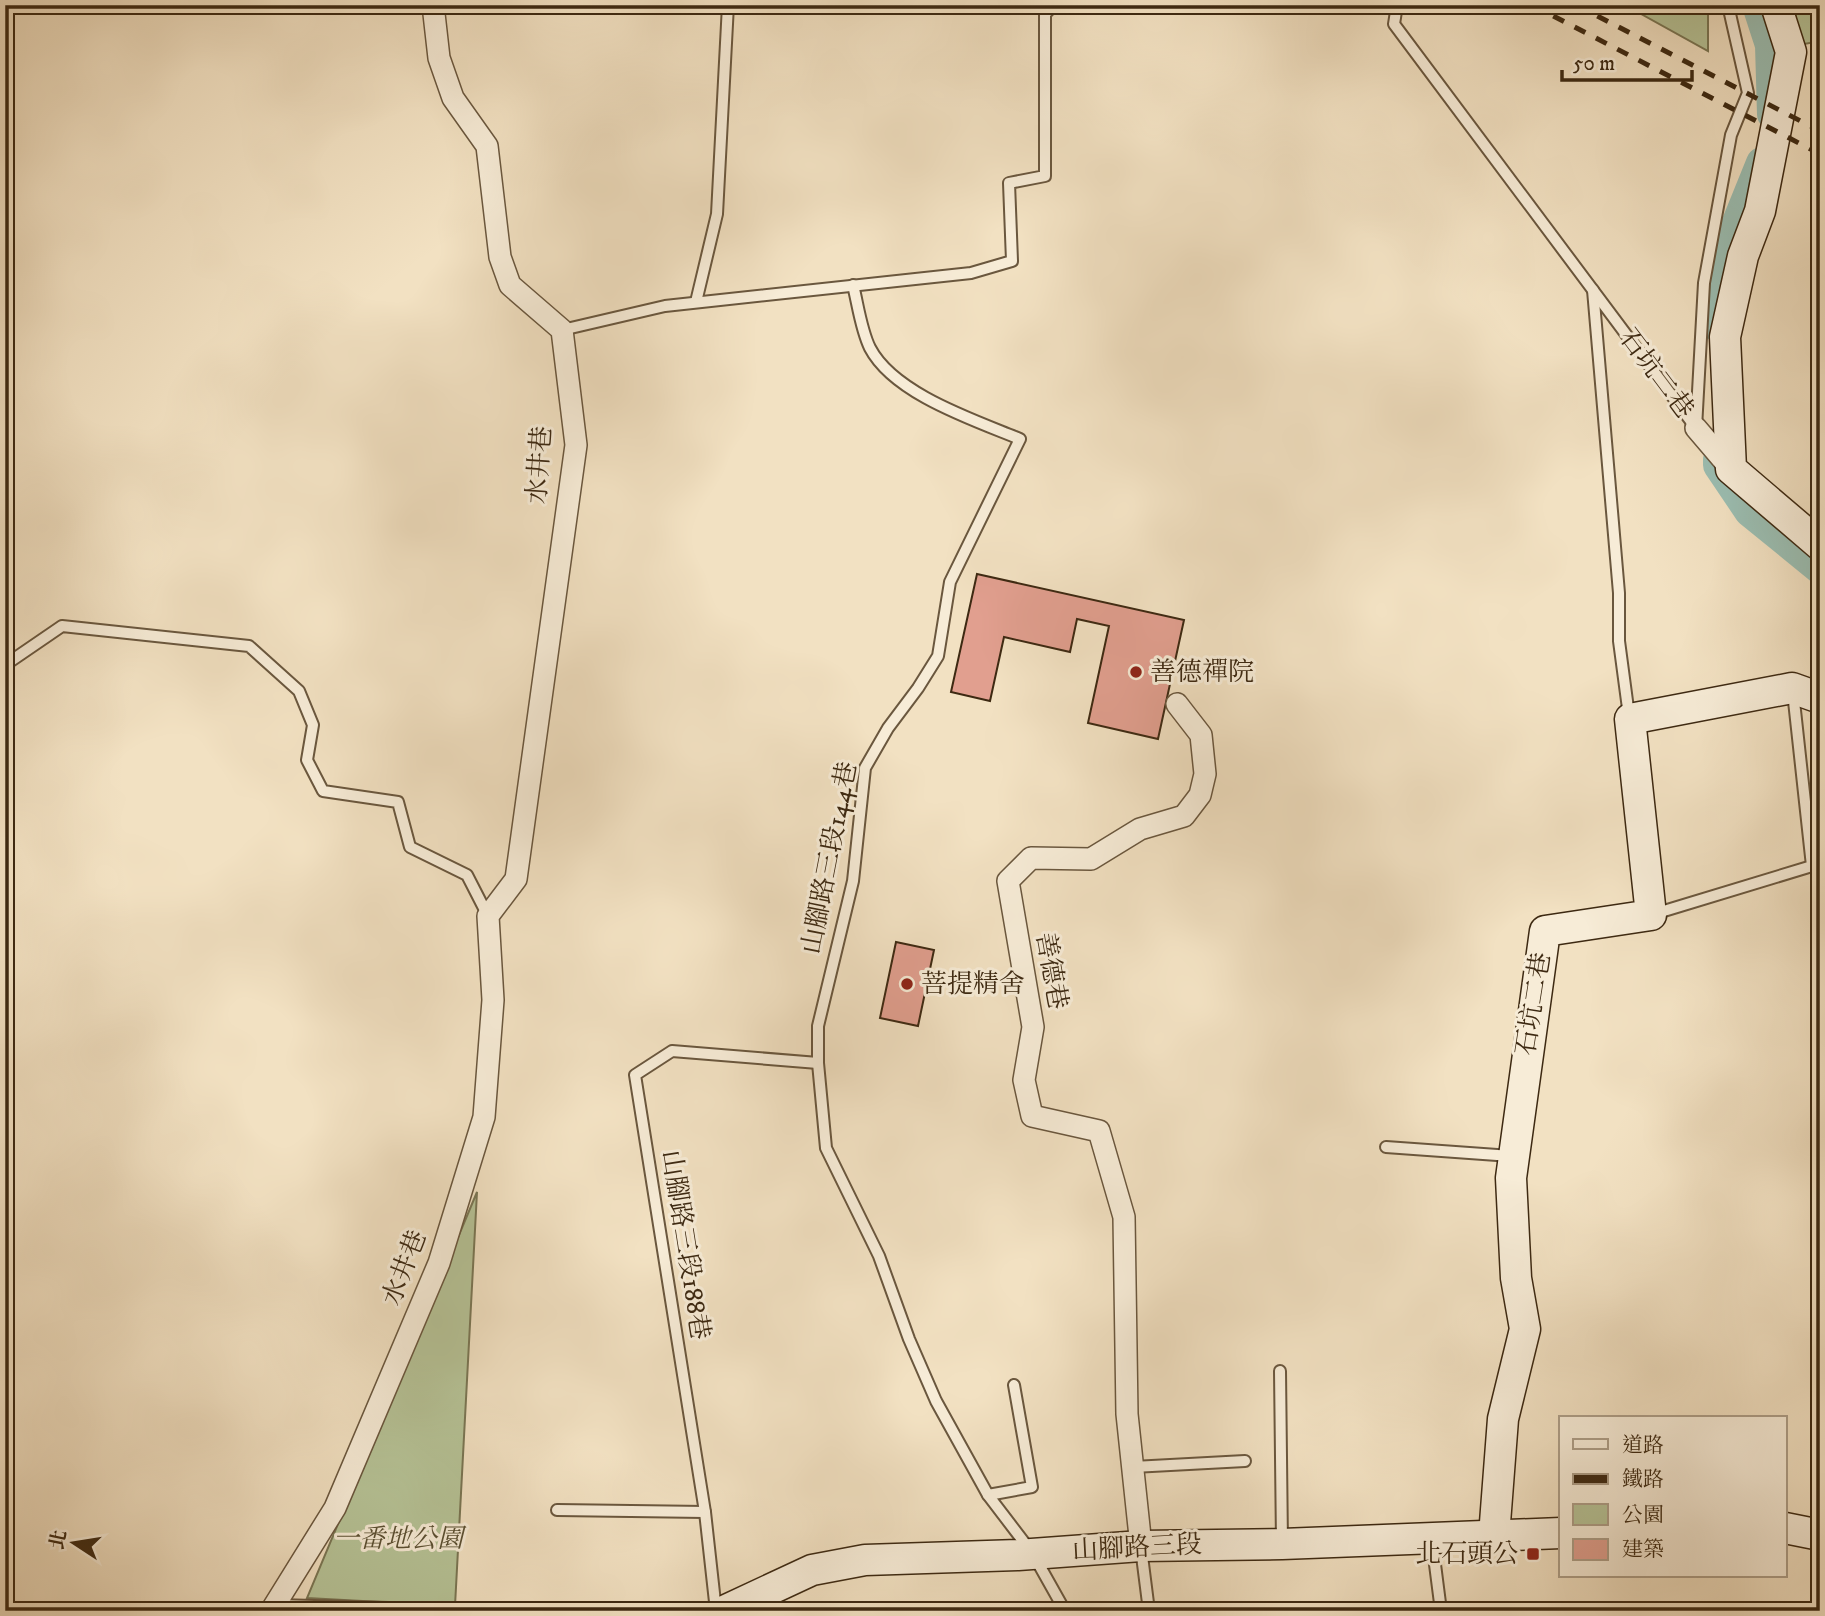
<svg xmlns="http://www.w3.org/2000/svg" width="1825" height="1616" font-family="'IM FELL DW Pica','Noto Serif TC',serif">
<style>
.green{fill:#b6c397;stroke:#7a7654;stroke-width:2}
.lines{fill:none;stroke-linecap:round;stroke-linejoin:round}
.river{stroke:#9bbeb2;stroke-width:32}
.building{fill:#e19f8f;stroke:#3d2912;stroke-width:2}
.lane-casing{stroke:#6a573e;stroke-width:14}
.street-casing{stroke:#6a573e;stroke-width:24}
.secondary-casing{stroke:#3d2912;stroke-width:33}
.lane{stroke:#f7ecd7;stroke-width:10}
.street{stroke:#f7ecd7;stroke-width:21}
.secondary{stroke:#f7ecd7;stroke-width:30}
.rail{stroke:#3d2912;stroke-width:5;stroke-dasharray:12 12;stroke-linecap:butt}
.poi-dot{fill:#8f2418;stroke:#f7ecd7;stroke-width:2.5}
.labels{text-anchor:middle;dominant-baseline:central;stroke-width:6;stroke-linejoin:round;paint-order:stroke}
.street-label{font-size:26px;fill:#3d2912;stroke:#f7ecd7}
.poi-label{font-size:26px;fill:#3d2912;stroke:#f7ecd7;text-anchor:start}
.park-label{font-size:26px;font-style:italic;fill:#5b5033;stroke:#f7ecd7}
</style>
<rect width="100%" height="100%" fill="#f2e1c2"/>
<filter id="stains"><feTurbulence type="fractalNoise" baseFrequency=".00286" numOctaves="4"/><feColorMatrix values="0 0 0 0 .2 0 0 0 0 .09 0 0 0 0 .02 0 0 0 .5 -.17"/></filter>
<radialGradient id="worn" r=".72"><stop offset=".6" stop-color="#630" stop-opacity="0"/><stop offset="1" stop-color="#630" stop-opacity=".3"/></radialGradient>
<g class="green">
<polygon points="1625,5 1708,5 1708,51"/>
<polygon points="1794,5 1820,5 1820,41 1799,45"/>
<polygon points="477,1192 455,1606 307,1598"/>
</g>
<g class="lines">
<g class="river">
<polyline points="1758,5 1771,45 1773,114"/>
<polyline points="1714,324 1728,247 1762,163"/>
<polyline points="1719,460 1719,465 1750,511 1820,568"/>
</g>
</g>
<g class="building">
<polygon points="977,574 1184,620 1158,739 1088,723 1109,626 1077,619 1070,652 1004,637 990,701 951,692"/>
<polygon points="896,942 934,950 918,1026 880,1018"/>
</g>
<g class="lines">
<g class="lane-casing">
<g id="lane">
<polyline points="1397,5 1394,24 1696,428"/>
<path d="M853 285C858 305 861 330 870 348 894 394 974 420 1020 439L950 582 938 656 918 688 888 728 865 768 853 881 818 1026V1063L826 1148 879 1256 909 1339 936 1401 988 1495 1033 1554 1065 1611"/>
<polyline points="1593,290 1619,593 1619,641 1629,716"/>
<polyline points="696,302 717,214 728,5"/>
<polyline points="562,330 665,306 971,273 1012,261 1009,183 1045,176 1045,14 1054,5"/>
<polyline points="1696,428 1704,283 1731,135 1748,93 1728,5"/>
<polyline points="5,665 62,626 249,646 299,691 313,725 307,760 323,791 398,802 410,847 467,875 488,916"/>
<polyline points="1654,914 1812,866 1793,692"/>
<polyline points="1386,1147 1511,1156"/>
<polyline points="1280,1371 1282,1543"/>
<polyline points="1133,1467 1245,1461"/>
<polyline points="988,1495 1032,1487 1014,1385"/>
<polyline points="557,1510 705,1512"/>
<polyline points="1432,1541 1441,1611"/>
<polyline points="1141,1548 1149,1611"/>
<polyline points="277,1605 501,1611"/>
<polyline points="716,1611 705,1512 635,1075 672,1051 818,1063"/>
</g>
</g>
<g class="street-casing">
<g id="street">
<polyline points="1696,428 1731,469"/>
<polyline points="1141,1546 1127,1414 1124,1217 1099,1131 1032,1116 1024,1080 1033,1027 1008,881 1031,858 1091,859 1140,829 1184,816 1200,795 1205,774 1201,735 1177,704"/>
<polyline points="271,1611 335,1508 439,1263 484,1117 493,1000 488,916 516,879 576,445 562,330 510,285 500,257 487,146 453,98 439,58 433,5"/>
</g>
</g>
<g class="secondary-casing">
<g id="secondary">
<polyline points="1776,5 1791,52 1760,211 1743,256 1725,337 1731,469 1820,545"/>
<polyline points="1785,1528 1820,1535"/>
<polyline points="1494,1536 1503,1419 1525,1329 1516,1278 1511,1178 1545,931 1651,915 1630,719 1792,688 1820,698"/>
<polyline points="724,1611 812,1570 865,1560 1018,1555 1141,1546 1282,1544 1561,1533"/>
</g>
</g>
<use href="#lane" class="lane"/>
<use href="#street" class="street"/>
<use href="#secondary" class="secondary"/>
<g class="rail">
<polyline points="1532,5 1820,154"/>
<polyline points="1576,5 1820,131"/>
</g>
</g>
<g class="poi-dot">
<circle cx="1136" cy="672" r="7"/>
<circle cx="907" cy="984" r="7"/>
<rect x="1526" y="1547" width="14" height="14" rx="3.5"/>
</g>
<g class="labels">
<g class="street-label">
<text transform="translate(1656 374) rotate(53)">石坑二巷</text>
<text transform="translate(540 465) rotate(-86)">水井巷</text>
<text transform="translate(830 858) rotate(-79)">山腳路三段144巷</text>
<text transform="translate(1051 971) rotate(80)">善德巷</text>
<text transform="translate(1534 1004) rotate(-81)">石坑二巷</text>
<text transform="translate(685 1245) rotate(81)">山腳路三段188巷</text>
<text transform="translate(405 1268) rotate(-69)">水井巷</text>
<text transform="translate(1137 1548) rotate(-3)">山腳路三段</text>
</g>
<g class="poi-label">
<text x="1150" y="672">善德禪院</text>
<text x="921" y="984">菩提精舍</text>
<text x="1519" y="1554" text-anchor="end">北石頭公</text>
</g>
<g class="park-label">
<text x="398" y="1539">一番地公園</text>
</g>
</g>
<rect width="1825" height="1616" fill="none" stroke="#f2e1c2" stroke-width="28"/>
<rect x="7" y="7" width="1811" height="1602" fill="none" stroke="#3d2912" stroke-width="3.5"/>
<rect x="14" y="14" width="1797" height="1588" fill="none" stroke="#3d2912" stroke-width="2"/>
<rect x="1559" y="1416" width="228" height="161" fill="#f7ecd7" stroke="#ad9e88" stroke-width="2"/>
<rect x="1573" y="1439" width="35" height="10" fill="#f7ecd7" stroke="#ad9e88" stroke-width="2"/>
<text x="1622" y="1452" font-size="21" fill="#3d2912">道路</text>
<rect x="1573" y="1474" width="35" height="10" fill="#3d2912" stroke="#ad9e88" stroke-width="2"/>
<text x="1622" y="1486" font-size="21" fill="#3d2912">鐵路</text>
<rect x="1573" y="1504" width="35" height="21" fill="#b6c397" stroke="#ad9e88" stroke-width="2"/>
<text x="1622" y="1522" font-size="21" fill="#3d2912">公園</text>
<rect x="1573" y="1539" width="35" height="21" fill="#e19f8f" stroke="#ad9e88" stroke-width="2"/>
<text x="1622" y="1556" font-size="21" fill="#3d2912">建築</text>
<g transform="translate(74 1543) rotate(282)" stroke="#f7ecd7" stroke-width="5" paint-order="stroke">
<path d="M0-5L12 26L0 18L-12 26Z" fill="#3d2912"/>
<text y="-10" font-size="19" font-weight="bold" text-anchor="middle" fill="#3d2912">北</text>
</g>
<path d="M1562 70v10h130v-10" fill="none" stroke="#3d2912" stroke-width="3.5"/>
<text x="1573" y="70" font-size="21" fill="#3d2912" stroke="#f7ecd7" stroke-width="5" paint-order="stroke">50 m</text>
<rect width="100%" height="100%" filter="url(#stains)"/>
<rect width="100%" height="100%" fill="url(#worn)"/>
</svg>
